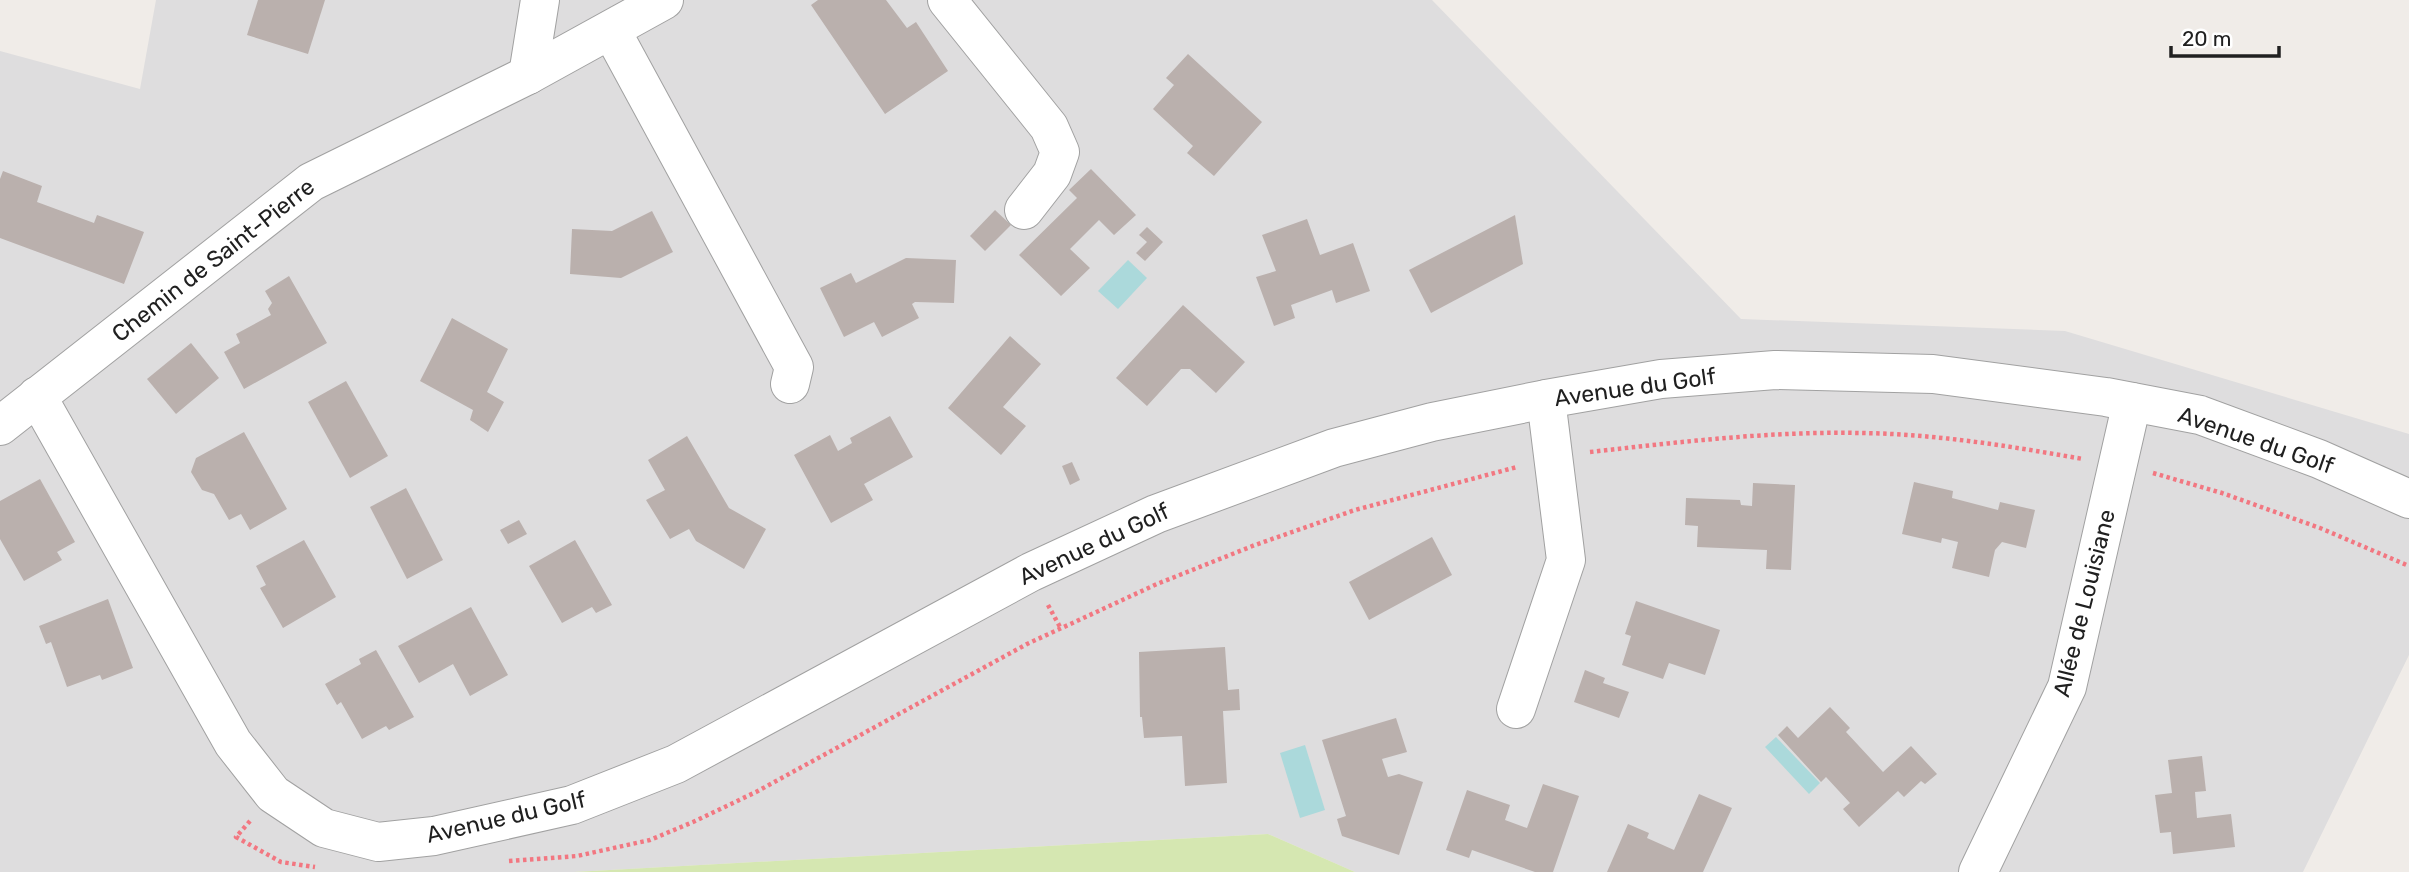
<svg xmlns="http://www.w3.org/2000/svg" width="2409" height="872" font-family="Rubik,sans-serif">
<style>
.residential{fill:#deddde}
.grass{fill:#d5e7b1}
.water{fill:#abd9db}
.building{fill:#bab0ad}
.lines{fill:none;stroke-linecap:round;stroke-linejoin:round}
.minor-casing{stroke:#a1a1a1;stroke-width:40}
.path{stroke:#f27781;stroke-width:4.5;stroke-dasharray:3.5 3.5;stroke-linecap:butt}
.minor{stroke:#fff;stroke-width:38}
.labels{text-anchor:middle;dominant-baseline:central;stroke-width:5;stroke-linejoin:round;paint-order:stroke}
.street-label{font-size:23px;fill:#202020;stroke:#fff}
</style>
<rect width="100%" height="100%" fill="#f0ece8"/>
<polygon class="residential" points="156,0 1432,0 1741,319 2065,331 2409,434 2409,655 2303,872 1355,872 1268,834 574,872 0,872 0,51 140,89"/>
<polygon class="grass" points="1268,834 1355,872 574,872"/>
<g class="water">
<polygon points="1128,260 1147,278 1118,309 1098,291"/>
<polygon points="1776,737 1820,783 1809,794 1765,747"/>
<polygon points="1305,745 1325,810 1300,818 1280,753"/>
</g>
<g class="building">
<polygon points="258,0 325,0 308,54 247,35"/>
<polygon points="818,0 886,0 907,28 916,22 948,71 885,114 811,5"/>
<polygon points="1188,54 1262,122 1214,176 1187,153 1193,146 1153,109 1174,85 1166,78"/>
<polygon points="1091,169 1136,215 1114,235 1099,220 1070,249 1090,268 1061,296 1019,255 1077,198 1069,190"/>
<polygon points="3,171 42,186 37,202 94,223 97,215 144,232 124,284 0,238 0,179"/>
<polygon points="995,210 1011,225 985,251 970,236"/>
<polygon points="652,211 673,252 621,278 570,274 572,229 612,231"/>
<polygon points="1515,215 1523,264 1431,313 1409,270"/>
<polygon points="1307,219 1320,255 1353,243 1370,291 1336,303 1332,290 1291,305 1295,318 1274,326 1256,277 1276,271 1262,235"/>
<polygon points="1147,227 1163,242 1145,261 1136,253 1147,242 1139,235"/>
<polygon points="906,258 956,260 954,303 915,302 912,304 919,318 882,337 874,322 844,337 820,288 851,273 856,283"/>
<polygon points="289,276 327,343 244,389 224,352 240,343 236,334 271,315 268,309 272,303 265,291"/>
<polygon points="1183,305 1245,362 1216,393 1190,369 1181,369 1147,406 1116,378"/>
<polygon points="452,318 508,349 487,392 504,402 488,432 470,420 473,410 420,381"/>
<polygon points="1010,336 1041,364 1003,407 1026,426 1001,455 948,408"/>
<polygon points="191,343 219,378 176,414 147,379"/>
<polygon points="346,381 388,456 350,478 308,402"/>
<polygon points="890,416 913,457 864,484 873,500 831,523 794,455 830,435 838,451 852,443 850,438"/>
<polygon points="244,432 287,509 250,530 241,514 229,520 214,494 202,490 191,472 196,458"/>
<polygon points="687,436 729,508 766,529 744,569 696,541 689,529 670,539 646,500 665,490 648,460"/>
<polygon points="1072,462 1080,480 1070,485 1062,466"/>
<polygon points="40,479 75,542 57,552 62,560 24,581 0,539 0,501"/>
<polygon points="1914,482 1953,491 1952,498 1998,510 2000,502 2035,510 2026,548 2002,542 1995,550 1989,577 1952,568 1958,542 1942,538 1941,543 1902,534"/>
<polygon points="1753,483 1795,485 1791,570 1766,569 1767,550 1697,547 1698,526 1685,525 1686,498 1740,500 1741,505 1752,506"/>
<polygon points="406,488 443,560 407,579 370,507"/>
<polygon points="519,520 527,534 508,544 500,530"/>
<polygon points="1432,537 1452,575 1369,620 1349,582"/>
<polygon points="304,540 336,597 283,628 260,588 266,585 256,566"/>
<polygon points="575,540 612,605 596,613 592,607 562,623 529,566"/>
<polygon points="108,599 133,668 102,680 100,675 67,687 51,642 46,644 39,626"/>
<polygon points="1636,601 1720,630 1705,675 1669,663 1663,679 1622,665 1631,636 1625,634"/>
<polygon points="471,607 508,675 470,696 453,664 419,683 398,646"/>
<polygon points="1225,647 1228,690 1239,689 1240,710 1223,711 1227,783 1185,786 1182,736 1144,738 1142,717 1140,717 1139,652"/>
<polygon points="376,650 414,717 389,730 386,726 362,739 341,702 337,705 325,684 361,664 359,659"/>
<polygon points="1585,670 1605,678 1603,683 1629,692 1619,718 1574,702"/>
<polygon points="1830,707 1850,728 1846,732 1883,772 1911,746 1937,774 1925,784 1921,781 1904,797 1898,791 1859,827 1843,809 1850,803 1826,777 1821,782 1778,735 1787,726 1798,738"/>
<polygon points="1396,718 1407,752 1382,759 1388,777 1399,774 1423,782 1399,855 1342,836 1337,819 1346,816 1322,740"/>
<polygon points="2202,756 2206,791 2195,792 2197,818 2231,814 2235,847 2173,854 2171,832 2160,833 2155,795 2172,793 2168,760"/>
<polygon points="1543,784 1579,796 1553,872 1535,872 1472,850 1469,858 1446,850 1467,790 1510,805 1505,820 1527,828"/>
<polygon points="1699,794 1732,808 1703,872 1607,872 1628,824 1649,833 1647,838 1674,850"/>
</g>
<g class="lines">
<g class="minor-casing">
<g id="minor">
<polyline points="947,0 1049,127 1060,152 1052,174 1024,210"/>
<polyline points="611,30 794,367 790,384"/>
<polyline points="528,75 540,0"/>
<polyline points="37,396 233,743 273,794 324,828 378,842 434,836 572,805 676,764 1031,572 1156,514 1334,448 1432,422 1546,399 1661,379 1775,370 1933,374 2106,397 2200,415 2319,459 2409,499"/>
<polyline points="0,426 311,182 528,75 664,0"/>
<polyline points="1516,709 1566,560 1546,399"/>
<polyline points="1978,872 2067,687 2132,402"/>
</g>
</g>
<g class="path">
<path d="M1590 452C1680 442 1771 431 1861 433 1936 434 2009 446 2083 459"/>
<polyline points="2153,473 2222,493 2320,528 2409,566"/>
<polyline points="1048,605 1060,627"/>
<polyline points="250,821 236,837 281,862 315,867"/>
<polyline points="509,861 577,856 650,840 693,822 756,792 1027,644 1157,584 1255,545 1355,510 1517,467"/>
</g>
<use href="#minor" class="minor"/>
</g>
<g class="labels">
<g class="street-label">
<text transform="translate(213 260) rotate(-38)">Chemin de Saint-Pierre</text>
<text transform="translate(1635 387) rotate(-8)">Avenue du Golf</text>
<text transform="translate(2256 440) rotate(19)">Avenue du Golf</text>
<text transform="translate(1094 544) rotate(-25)">Avenue du Golf</text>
<text transform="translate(2084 603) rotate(-76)">Allée de Louisiane</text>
<text transform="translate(506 817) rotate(-13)">Avenue du Golf</text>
</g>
</g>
<path d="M2171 46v10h108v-10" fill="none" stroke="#202020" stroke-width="3.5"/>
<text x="2182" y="46" font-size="21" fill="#202020" stroke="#ffffff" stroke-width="5" paint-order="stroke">20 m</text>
</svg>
